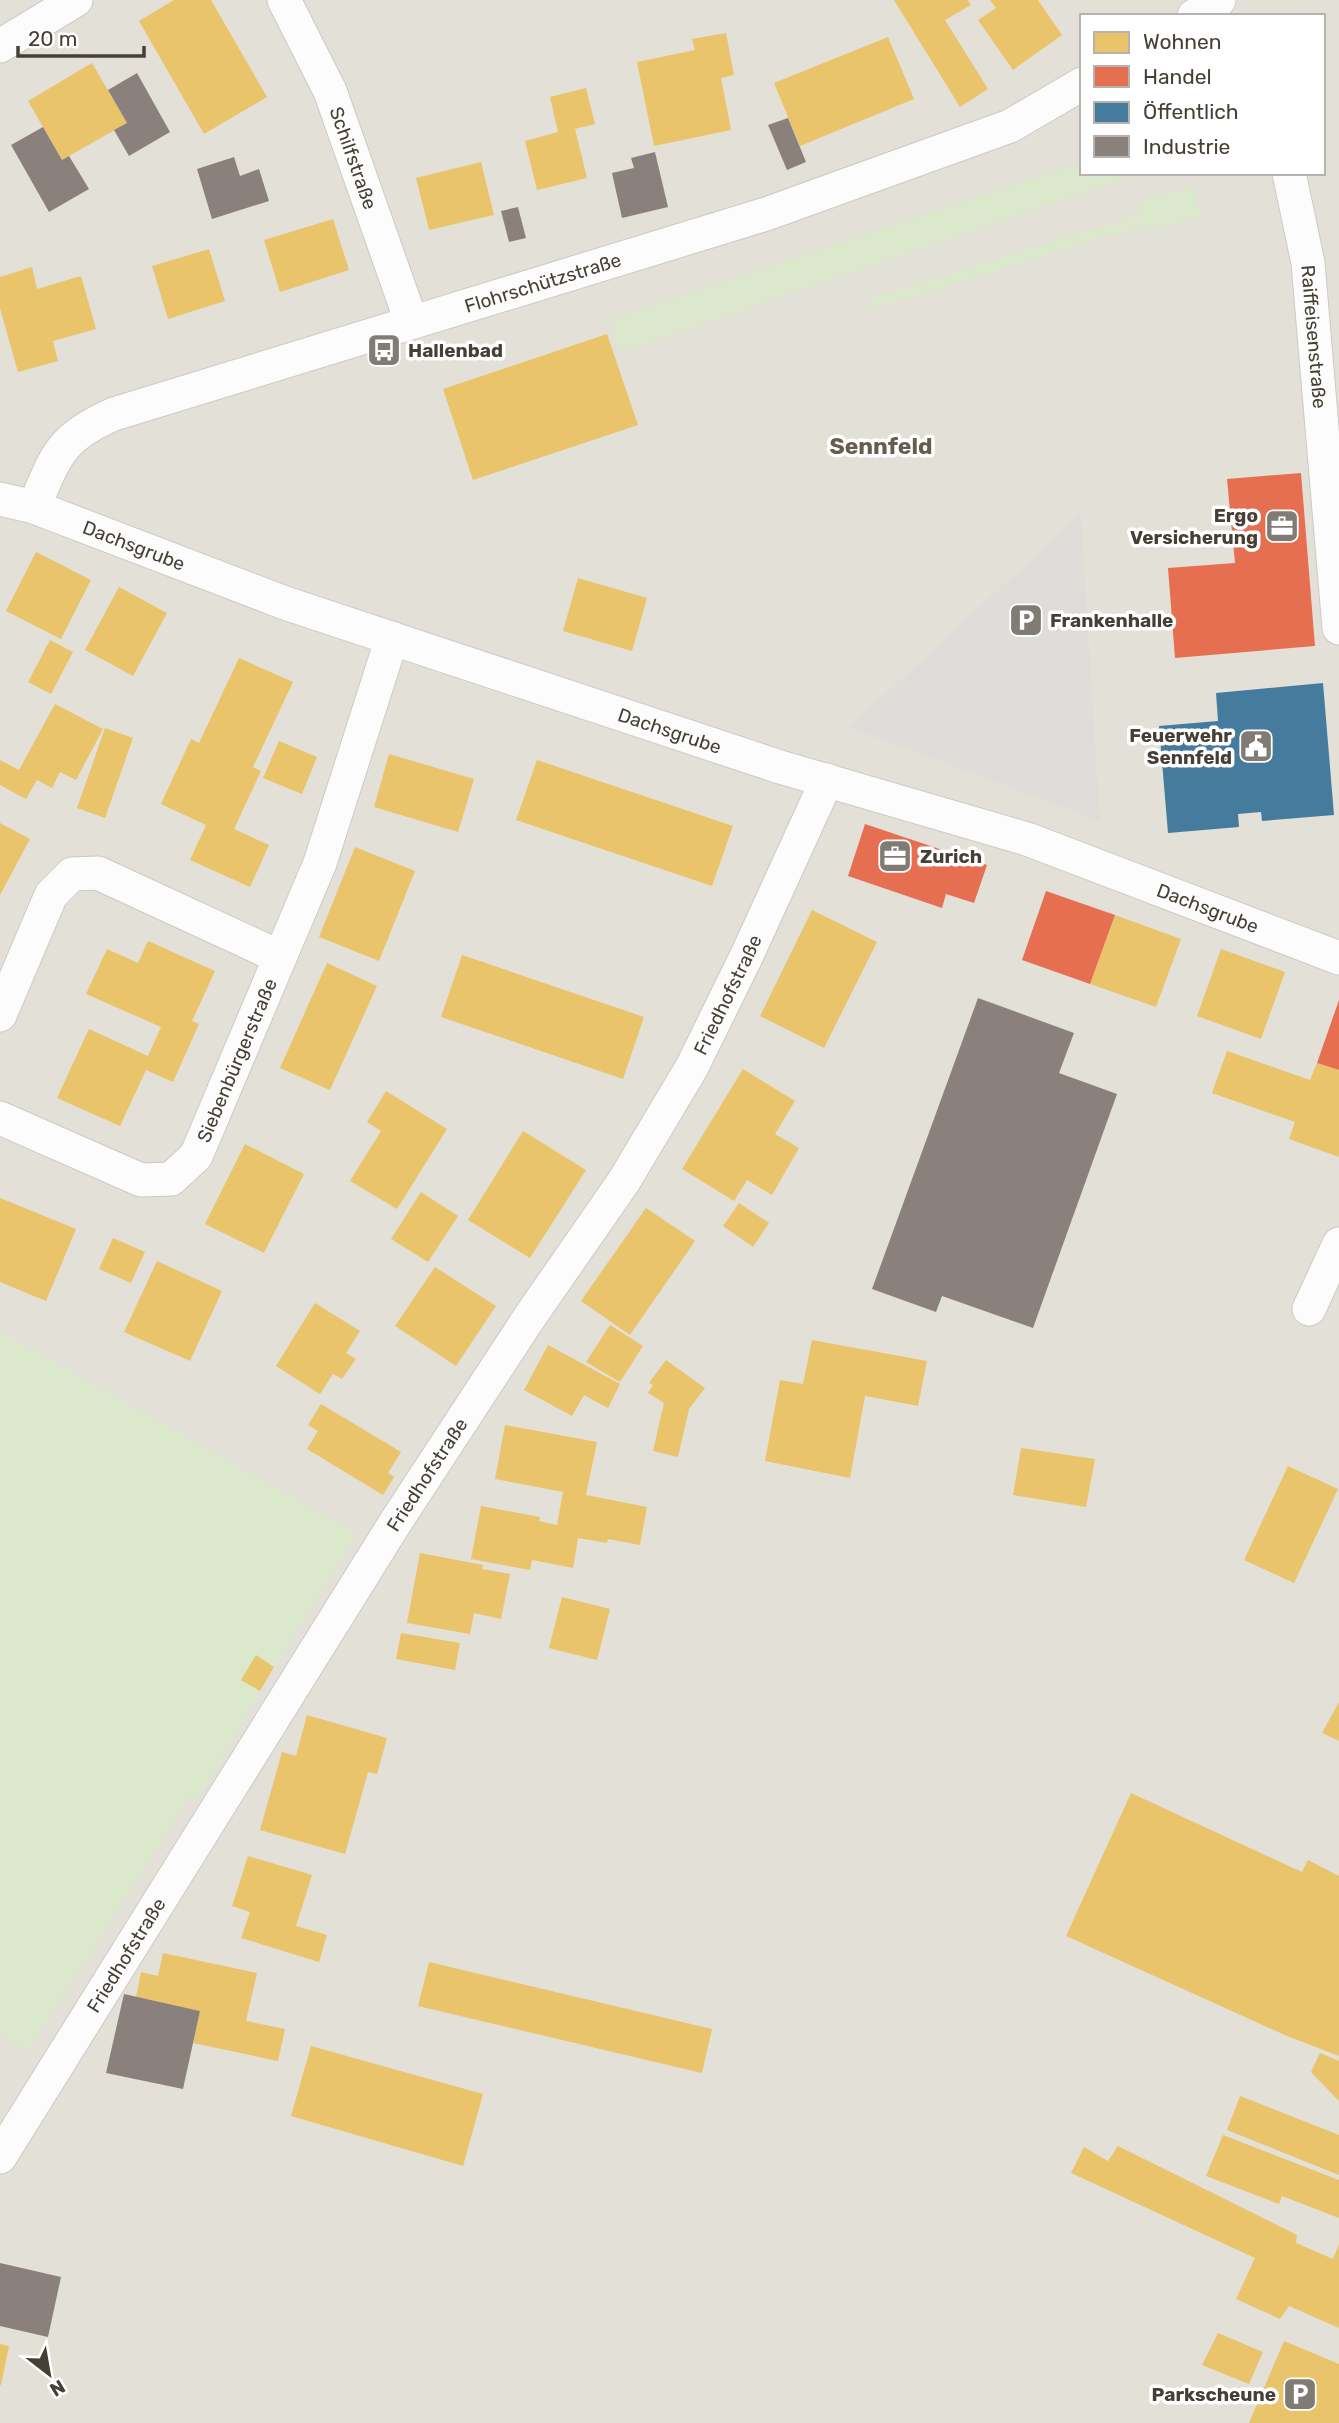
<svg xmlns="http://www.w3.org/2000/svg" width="1339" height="2423" font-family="Rubik,sans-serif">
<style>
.residential{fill:#e3e0d7;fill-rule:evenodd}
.green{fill:#dce8cb}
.parking{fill:#deddd9}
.homes{fill:#e9c46a}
.shops{fill:#e76f51}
.public{fill:#457b9d}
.industry{fill:#8a817c}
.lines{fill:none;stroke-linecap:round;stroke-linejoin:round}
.minor-casing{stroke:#cccac6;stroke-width:35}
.minor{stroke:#fdfcfc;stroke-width:33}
.labels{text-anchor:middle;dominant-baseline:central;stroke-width:7;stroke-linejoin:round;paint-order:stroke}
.street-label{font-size:19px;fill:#453f36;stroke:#fff}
.poi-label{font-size:19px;font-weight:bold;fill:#453f36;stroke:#fff;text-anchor:start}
.quarter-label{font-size:23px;font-weight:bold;fill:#675d4e;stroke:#fff}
</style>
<rect width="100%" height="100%" fill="#efeeea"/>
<path class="residential" d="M0 0H1339V2423H0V1743L40 1697 197 1798 274 1667 356 1534 0 1332ZM1082 16H1323V173H1082Z"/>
<g class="green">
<polygon points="1082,162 1082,173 1140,173 621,352 611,320"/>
<polygon points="1192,186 1201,216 1148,232 1145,225 873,309 870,298 1141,214 1138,203"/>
<polygon points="0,1332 357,1534 274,1667 197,1799 190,1796 27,2052 0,2032"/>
</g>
<polygon class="parking" points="1081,514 1100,821 849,727"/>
<g class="homes">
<polygon points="174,0 211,0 267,97 204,134 139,21"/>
<polygon points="894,0 968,0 971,5 945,20 988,89 960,107"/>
<polygon points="990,0 1038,0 1062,35 1013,70 978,20 996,8"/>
<polygon points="726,33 734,75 721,78 731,130 654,146 637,62 695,50 692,39"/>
<polygon points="888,37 914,99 800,146 774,83"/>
<polygon points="92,63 127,123 62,160 28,101"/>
<polygon points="586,88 595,124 575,129 587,178 537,190 525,141 558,132 550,97"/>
<polygon points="481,162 494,215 429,230 416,178"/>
<polygon points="333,219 349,270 280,292 264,240"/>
<polygon points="209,249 225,301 168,319 152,266"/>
<polygon points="32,267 37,289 81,276 96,329 53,341 58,361 18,372 0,308 0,277"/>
<polygon points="607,334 638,425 473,480 443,389"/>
<polygon points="36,552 91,580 61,639 6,611"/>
<polygon points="578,578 647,598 632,651 563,631"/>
<polygon points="119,587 167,613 133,676 85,650"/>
<polygon points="50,640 73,652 51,694 28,682"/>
<polygon points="239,658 293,682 253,767 261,771 234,829 269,845 250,887 190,860 206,825 161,804 191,739 199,743"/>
<polygon points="55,704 103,729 76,780 60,772 52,788 37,780 26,799 0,785 0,760 19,770"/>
<polygon points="105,728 133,738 105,818 77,808"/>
<polygon points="279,741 317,757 302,794 263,778"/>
<polygon points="389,754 474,779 458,832 374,807"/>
<polygon points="537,760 733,826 712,886 516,820"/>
<polygon points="0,823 30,839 0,895"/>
<polygon points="355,847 415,871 379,961 319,937"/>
<polygon points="812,910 877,942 824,1048 760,1016"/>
<polygon points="1115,915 1181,939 1156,1007 1090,984"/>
<polygon points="148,941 215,971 192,1021 199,1024 173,1082 146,1070 120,1126 57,1098 89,1029 148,1056 161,1027 86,994 107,949 138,963"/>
<polygon points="1221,949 1285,972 1261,1039 1197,1016"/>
<polygon points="462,955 644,1017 623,1079 441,1017"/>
<polygon points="327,963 377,986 330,1090 280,1068"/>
<polygon points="1227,1051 1310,1080 1317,1063 1339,1070 1339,1157 1289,1139 1295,1122 1212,1093"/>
<polygon points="743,1069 795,1101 775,1134 799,1148 772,1195 747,1180 734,1201 682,1169"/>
<polygon points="386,1091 447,1129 397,1209 350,1181 381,1131 367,1122"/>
<polygon points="523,1131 586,1170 530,1258 468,1220"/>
<polygon points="245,1144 304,1174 264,1253 205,1224"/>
<polygon points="421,1192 458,1216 428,1262 391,1239"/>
<polygon points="0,1198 76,1229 46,1301 0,1282"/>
<polygon points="739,1203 769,1223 753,1247 723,1226"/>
<polygon points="646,1208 695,1241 630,1335 581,1301"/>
<polygon points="113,1238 145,1252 131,1283 99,1269"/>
<polygon points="157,1261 222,1291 190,1361 124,1332"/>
<polygon points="435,1267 496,1306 456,1366 395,1326"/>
<polygon points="315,1303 360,1331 346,1353 356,1359 342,1379 333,1374 320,1394 276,1366"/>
<polygon points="610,1325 643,1346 620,1382 586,1362"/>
<polygon points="812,1340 927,1361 918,1406 865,1396 850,1478 765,1461 780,1380 803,1384"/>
<polygon points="548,1345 620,1384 608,1408 584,1395 572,1416 524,1390"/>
<polygon points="666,1360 705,1388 689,1409 678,1457 653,1451 664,1403 648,1393 653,1385 649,1383"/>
<polygon points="321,1404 401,1452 388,1473 394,1477 383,1495 307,1449 318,1431 308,1425"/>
<polygon points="505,1425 597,1442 586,1495 647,1507 640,1545 608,1539 607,1543 578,1538 573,1568 532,1560 530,1570 471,1559 481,1506 540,1517 539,1521 557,1525 563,1492 495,1479"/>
<polygon points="1021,1448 1095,1459 1086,1507 1013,1495"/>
<polygon points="1288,1466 1338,1489 1294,1583 1244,1560"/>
<polygon points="420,1553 483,1565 482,1569 510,1574 501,1619 474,1613 470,1634 407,1623"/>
<polygon points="562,1597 610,1609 597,1660 549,1648"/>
<polygon points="401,1633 460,1643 455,1670 396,1659"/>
<polygon points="256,1655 274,1667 260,1691 241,1680"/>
<polygon points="1339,1702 1339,1741 1322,1733"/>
<polygon points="307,1715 387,1738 377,1774 368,1772 345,1854 260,1830 282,1752 296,1756"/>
<polygon points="1131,1793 1302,1872 1308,1860 1339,1876 1339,2056 1287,2036 1066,1936"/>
<polygon points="248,1856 312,1875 296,1926 327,1935 319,1962 241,1938 250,1912 232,1906"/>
<polygon points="163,1953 257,1973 246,2021 285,2029 278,2061 193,2043 200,2011 136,1997 141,1972 158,1976"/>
<polygon points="429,1962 712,2029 702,2073 418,2006"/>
<polygon points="311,2046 483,2094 463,2166 291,2116"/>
<polygon points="1320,2053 1339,2061 1339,2101 1311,2072"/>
<polygon points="1240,2096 1339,2135 1339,2175 1227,2130"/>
<polygon points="1223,2135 1339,2180 1339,2218 1282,2196 1279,2204 1206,2176"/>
<polygon points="1118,2146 1297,2235 1296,2243 1333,2259 1339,2244 1339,2328 1289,2306 1280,2319 1236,2299 1255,2258 1071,2173 1084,2147 1108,2161"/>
<polygon points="1218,2333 1263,2352 1249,2384 1202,2365"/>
<polygon points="1284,2341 1339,2364 1339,2423 1249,2423"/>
<polygon points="0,2344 9,2346 1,2385 0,2385"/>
</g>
<g class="shops">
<polygon points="1301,473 1315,646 1175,658 1168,568 1235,563 1227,479"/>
<polygon points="865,824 987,865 974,903 946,894 942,908 848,876"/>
<polygon points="1046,891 1115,915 1090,984 1022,960"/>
<polygon points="1339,1000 1339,1070 1317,1063"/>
</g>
<polygon class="public" points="1323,683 1334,815 1262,821 1261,812 1238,814 1239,827 1168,833 1159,726 1218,721 1216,693"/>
<g class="industry">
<polygon points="137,73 170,132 129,156 114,130 127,123 108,90"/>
<polygon points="788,118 806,162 787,170 768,125"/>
<polygon points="43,127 62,160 69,156 89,189 49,212 11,145"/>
<polygon points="655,152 668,207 622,218 612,173 634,168 631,158"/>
<polygon points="234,157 240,176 259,169 269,201 212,219 197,169"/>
<polygon points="518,207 526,238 509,242 501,211"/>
<polygon points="978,998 1074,1033 1059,1073 1117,1094 1033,1328 942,1296 936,1312 872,1289"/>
<polygon points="124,1994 200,2011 183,2089 106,2073"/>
<polygon points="0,2263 61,2277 48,2337 0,2326"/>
</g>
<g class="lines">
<g class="minor-casing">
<g id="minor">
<path id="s1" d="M284 0 330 91 411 321"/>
<polyline points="1194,16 1219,0"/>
<polyline points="0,46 76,0"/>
<path id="s2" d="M1289 173 1308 263 1339 628"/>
<path id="s3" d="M0 499 34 507 285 603 780 767 1027 839 1339 958"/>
<path id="s4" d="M34 507C56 456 59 438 114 414L766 214 1010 126 1082 84"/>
<polyline points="0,1015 51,895 72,874 98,873 280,957"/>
<path id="s5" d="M0 1118 141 1180 171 1179 196 1156 320 863 392 638"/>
<polyline points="1309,1309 1339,1244"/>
<path id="s6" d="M0 2157 395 1523 529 1318 624 1181 692 1067 747 955 827 780"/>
</g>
</g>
<use href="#minor" class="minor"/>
</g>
<defs>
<g id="bus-square" transform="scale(1.75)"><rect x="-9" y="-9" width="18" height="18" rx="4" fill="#807c75" stroke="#fff"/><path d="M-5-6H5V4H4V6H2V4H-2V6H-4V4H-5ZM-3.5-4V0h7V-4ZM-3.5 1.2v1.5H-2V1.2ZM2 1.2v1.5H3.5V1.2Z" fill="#fff"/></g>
<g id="office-square" transform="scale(1.75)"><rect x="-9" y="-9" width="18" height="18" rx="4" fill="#807c75" stroke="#fff"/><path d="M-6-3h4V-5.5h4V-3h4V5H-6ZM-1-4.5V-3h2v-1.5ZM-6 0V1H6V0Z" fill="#fff"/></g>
<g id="parking-square" transform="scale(1.75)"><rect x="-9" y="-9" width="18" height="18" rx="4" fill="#807c75" stroke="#fff"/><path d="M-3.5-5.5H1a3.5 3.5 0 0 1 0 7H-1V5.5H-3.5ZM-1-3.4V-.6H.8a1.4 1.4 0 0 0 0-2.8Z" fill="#fff"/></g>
<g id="civic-square" transform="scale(1.75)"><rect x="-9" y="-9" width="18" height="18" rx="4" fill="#807c75" stroke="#fff"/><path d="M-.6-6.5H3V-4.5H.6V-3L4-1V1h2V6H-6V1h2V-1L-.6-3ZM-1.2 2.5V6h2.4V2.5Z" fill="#fff"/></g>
</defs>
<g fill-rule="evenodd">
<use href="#bus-square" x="384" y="350"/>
<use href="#office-square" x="1282" y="526"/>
<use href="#parking-square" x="1026" y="620"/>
<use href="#civic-square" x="1256" y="746"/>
<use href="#office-square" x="895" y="856"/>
<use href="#parking-square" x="1300" y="2394"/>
</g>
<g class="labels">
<g class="street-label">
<text stroke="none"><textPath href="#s1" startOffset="173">Schilfstraße</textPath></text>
<text stroke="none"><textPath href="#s4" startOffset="576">Flohrschützstraße</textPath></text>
<text stroke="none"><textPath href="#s2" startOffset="166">Raiffeisenstraße</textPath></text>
<text stroke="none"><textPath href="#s3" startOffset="142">Dachsgrube</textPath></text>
<text stroke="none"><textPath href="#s3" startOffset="709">Dachsgrube</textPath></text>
<text stroke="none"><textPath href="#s3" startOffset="1276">Dachsgrube</textPath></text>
<text stroke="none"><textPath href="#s6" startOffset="1372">Friedhofstraße</textPath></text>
<text stroke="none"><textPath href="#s5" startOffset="322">Siebenbürgerstraße</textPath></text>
<text stroke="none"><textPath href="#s6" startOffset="805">Friedhofstraße</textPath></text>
<text stroke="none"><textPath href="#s6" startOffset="238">Friedhofstraße</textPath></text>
</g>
<g class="poi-label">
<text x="408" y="350">Hallenbad</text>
<text x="1258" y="515" text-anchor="end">Ergo<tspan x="1258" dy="22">Versicherung</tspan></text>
<text x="1050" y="620">Frankenhalle</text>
<text x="1232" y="735" text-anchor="end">Feuerwehr<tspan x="1232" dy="22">Sennfeld</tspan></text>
<text x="920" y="856">Zurich</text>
<text x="1276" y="2394" text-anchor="end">Parkscheune</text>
</g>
<g class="quarter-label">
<text x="881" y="446">Sennfeld</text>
</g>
</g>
<rect x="1080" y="14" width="245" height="161" fill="#ffffff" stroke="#b5b2af" stroke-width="2"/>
<rect x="1094" y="32" width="35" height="21" fill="#e9c46a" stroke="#b5b2af" stroke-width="2"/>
<text x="1143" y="49" font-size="21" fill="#453f36">Wohnen</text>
<rect x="1094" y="66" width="35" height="21" fill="#e76f51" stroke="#b5b2af" stroke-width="2"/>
<text x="1143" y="84" font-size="21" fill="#453f36">Handel</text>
<rect x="1094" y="102" width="35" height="21" fill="#457b9d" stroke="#b5b2af" stroke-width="2"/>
<text x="1143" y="119" font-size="21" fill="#453f36">Öffentlich</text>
<rect x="1094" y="136" width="35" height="21" fill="#8a817c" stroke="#b5b2af" stroke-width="2"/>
<text x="1143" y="154" font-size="21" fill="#453f36">Industrie</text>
<g transform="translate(49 2374) rotate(149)" stroke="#ffffff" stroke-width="5" paint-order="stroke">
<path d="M0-5L12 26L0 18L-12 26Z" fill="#453f36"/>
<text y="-10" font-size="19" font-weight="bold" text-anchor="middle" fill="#453f36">N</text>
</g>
<path d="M18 46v10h126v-10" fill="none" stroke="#453f36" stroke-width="3.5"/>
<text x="28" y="46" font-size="21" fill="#453f36" stroke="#ffffff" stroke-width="5" paint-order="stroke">20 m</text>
</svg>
